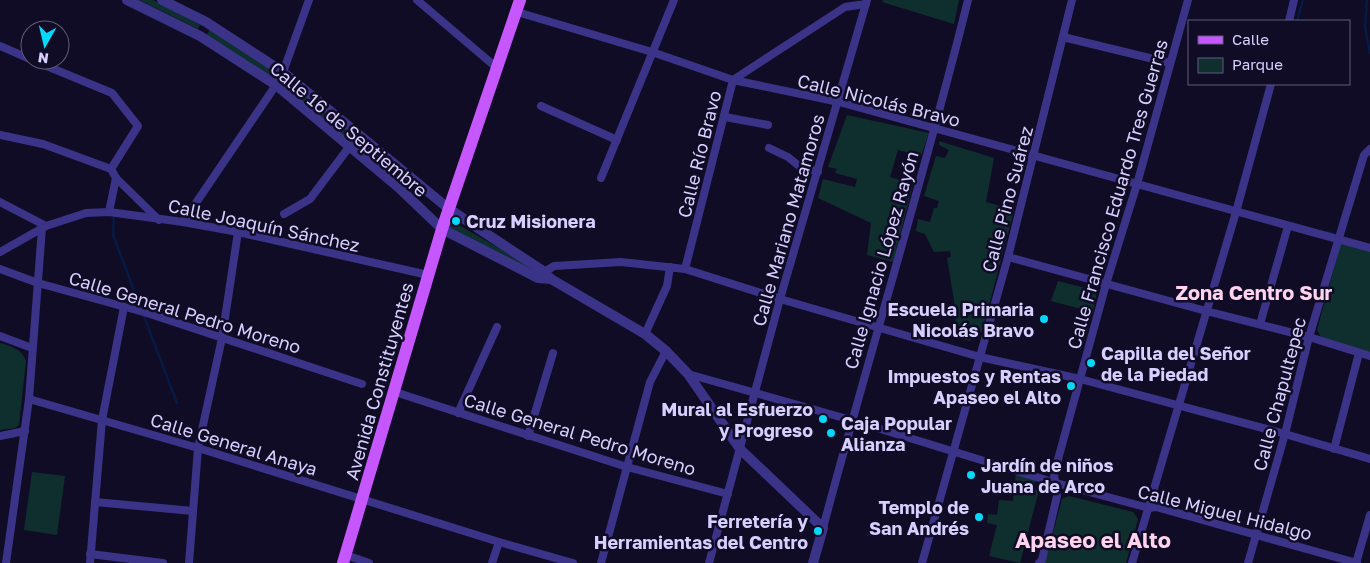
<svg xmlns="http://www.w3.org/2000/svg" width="1370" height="563" font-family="'Golos Text',sans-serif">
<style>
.green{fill:#0f2f2f}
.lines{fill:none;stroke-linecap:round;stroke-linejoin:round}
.stream{stroke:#051a45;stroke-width:2.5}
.minor{stroke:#3a3388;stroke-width:8}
.tertiary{stroke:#3a3388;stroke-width:10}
.primary{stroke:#c657ff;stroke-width:12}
.poi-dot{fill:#00d9fb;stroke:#110c25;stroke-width:2}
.labels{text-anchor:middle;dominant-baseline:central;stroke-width:5;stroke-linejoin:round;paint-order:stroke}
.street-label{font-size:18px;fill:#d7d0ff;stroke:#110c25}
.poi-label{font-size:18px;font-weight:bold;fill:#d7d0ff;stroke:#110c25;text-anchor:end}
.quarter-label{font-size:20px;font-weight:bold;fill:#ffd2ed;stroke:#110c25}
.district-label{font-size:22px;font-weight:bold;fill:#ffd2ed;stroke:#110c25}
</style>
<rect width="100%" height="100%" fill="#110c25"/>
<g class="green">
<polygon points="139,0 153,0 200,25 198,29"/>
<polygon points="883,0 959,0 954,24 882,2"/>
<polygon points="210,29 274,69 270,76 206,36"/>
<polygon points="289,83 351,134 347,138 286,89"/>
<polygon points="847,115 929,133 921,156 898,150 890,177 913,184 893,262 867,255 871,223 818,198 823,179 855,187 857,179 835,173 837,169 828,167"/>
<polygon points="360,141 401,176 398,180 356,147"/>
<polygon points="939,141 994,158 986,202 1014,210 982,332 974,330 971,341 957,338 954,300 947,258 951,257 950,251 934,252 925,234 916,231 918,219 930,222 934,208 937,208 939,201 924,196 936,156 945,158 949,150 939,145"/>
<polygon points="450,220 528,265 530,269 447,227"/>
<polygon points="1341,243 1370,251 1370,352 1325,340 1321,337 1317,330"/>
<polygon points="1058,281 1097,291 1093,312 1051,301"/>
<path d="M0 343C11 346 22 349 26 361L19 425 15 428 0 430Z"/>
<polygon points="32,472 65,476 57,535 24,530"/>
<polygon points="1016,472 1037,477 1033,489 1039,490 1020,563 989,556 997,525 987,523 988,514 997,515 999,500 1013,501"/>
<polygon points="1069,496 1133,512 1138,519 1126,563 1045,563 1062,499"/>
</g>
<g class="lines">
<g class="stream">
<polyline points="1367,0 1365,27 1370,53"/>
<polyline points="1297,21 1303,0"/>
<polyline points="114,214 113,235 177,403"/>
<polyline points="1327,232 1333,234"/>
</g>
<g class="minor">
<polyline points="417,0 497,68"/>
<polyline points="517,12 652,52 733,80 839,102 1370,248"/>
<polyline points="1289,21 1294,0"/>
<polyline points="1063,37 1170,63"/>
<polyline points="0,46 30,59"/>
<polyline points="32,60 112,93 138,126 111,169"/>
<polyline points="541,106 617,140"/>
<polyline points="725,117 768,125"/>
<polyline points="0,135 43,144 111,169 116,178 159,220"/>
<polyline points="769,148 788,157 799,166 818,172"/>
<polyline points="601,178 674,0"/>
<polyline points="0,202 46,226"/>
<polyline points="109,212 116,178"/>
<polyline points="284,214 310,199 359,134"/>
<polyline points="183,222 276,85 283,72 309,0"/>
<polyline points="0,252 46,226 86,213 109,212 183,222 238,232 428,275"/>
<polyline points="1008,257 1206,311 1309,337 1370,356"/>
<polyline points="0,269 38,283 147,313 362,384"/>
<polyline points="685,269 733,80 845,7 866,4"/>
<polyline points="541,274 554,266 621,262 685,269 780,299 980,357 1080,379 1285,434 1370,459"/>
<polyline points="1260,324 1288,226"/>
<polyline points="645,334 667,286 670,267"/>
<polyline points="0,336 32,348"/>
<polyline points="688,374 851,420 1056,483 1149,508 1156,507 1357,563"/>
<polyline points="395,392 627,467 728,494"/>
<polyline points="29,399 198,448 499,542 573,563"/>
<polyline points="458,413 497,327"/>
<polyline points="0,436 25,431"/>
<polyline points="528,436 553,353"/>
<polyline points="1334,449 1359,353"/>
<polyline points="95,502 193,511"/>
<path d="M823 528C870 351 924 177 968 0"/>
<polyline points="90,554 163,563"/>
<polyline points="346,555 369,563"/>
<polyline points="6,563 29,399 42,228"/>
<polyline points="90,563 102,420 124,307"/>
<polyline points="189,563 198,448 222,338 238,232"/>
<polyline points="492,563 499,542"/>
<polyline points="601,563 650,382 666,351"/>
<polyline points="709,563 780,299 867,0"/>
<polyline points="922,563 1008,257 1072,0"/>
<polyline points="1039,563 1042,560 1057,496 1054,474 1106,284 1137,184 1188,0"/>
<polyline points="1132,563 1236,212 1271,84"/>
<polyline points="1248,563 1285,434 1309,337 1364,155 1370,149"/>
<polyline points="1356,563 1370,515"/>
</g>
<g class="tertiary">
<polyline points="127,0 200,36 276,85 398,187 442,229 538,278 551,279"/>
<polyline points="162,0 206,22 283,72 449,209 543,271 551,279 645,334 666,351 688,374 740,449 823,528 813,563"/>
</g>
<polyline class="primary" points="343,563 442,229 520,0"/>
</g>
<g class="poi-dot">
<circle cx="456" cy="221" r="5"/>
<circle cx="1044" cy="319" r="5"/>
<circle cx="1091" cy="363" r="5"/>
<circle cx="1071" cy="386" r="5"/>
<circle cx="823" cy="419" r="5"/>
<circle cx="831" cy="433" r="5"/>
<circle cx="971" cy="475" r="5"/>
<circle cx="979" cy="517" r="5"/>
<circle cx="818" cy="531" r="5"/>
</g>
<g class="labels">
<g class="street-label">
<text transform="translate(879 100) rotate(14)">Calle Nicolás Bravo</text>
<text transform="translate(349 129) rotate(40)">Calle 16 de Septiembre</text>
<text transform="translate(699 154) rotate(-76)">Calle Río Bravo</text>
<text transform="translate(1117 194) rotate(-74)">Calle Francisco Eduardo Tres Guerras</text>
<text transform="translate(1007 199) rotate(-75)">Calle Pino Suárez</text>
<text transform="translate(788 220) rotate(-74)">Calle Mariano Matamoros</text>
<text transform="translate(264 225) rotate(12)">Calle Joaquín Sánchez</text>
<text transform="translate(881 260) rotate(-74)">Calle Ignacio López Rayón</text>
<text transform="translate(185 312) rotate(17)">Calle General Pedro Moreno</text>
<text transform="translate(379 381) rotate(-74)">Avenida Constituyentes</text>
<text transform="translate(1279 394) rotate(-75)">Calle Chapultepec</text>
<text transform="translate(580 434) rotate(17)">Calle General Pedro Moreno</text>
<text transform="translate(234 444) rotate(17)">Calle General Anaya</text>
<text transform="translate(1225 512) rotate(14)">Calle Miguel Hidalgo</text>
</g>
<g class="poi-label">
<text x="466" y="221" text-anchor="start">Cruz Misionera</text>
<text x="1034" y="309">Escuela Primaria<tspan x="1034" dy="21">Nicolás Bravo</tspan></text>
<text x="1101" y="353" text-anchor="start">Capilla del Señor<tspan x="1101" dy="21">de la Piedad</tspan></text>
<text x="1061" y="376">Impuestos y Rentas<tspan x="1061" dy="21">Apaseo el Alto</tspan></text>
<text x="813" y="409">Mural al Esfuerzo<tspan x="813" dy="21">y Progreso</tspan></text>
<text x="841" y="423" text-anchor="start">Caja Popular<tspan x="841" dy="21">Alianza</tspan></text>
<text x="981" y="465" text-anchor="start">Jardín de niños<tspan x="981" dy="21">Juana de Arco</tspan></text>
<text x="969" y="507">Templo de<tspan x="969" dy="21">San Andrés</tspan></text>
<text x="808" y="521">Ferretería y<tspan x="808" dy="21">Herramientas del Centro</tspan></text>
</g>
<g class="quarter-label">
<text x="1254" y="292">Zona Centro Sur</text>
</g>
<g class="district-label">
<text x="1093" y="539">Apaseo el Alto</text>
</g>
</g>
<rect x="1188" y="20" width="162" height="65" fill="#110c25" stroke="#605a7c"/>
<rect x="1198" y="36" width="25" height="8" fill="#c657ff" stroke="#605a7c"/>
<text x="1232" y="45" font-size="15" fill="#d7d0ff">Calle</text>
<rect x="1198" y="58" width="25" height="15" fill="#0f2f2f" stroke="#605a7c"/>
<text x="1232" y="70" font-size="15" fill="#d7d0ff">Parque</text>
<g transform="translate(45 45) rotate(188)"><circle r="24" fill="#110c25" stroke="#605a7c"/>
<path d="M0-4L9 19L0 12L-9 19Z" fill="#00d9fb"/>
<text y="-8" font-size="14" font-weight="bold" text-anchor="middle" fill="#d7d0ff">N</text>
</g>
</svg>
